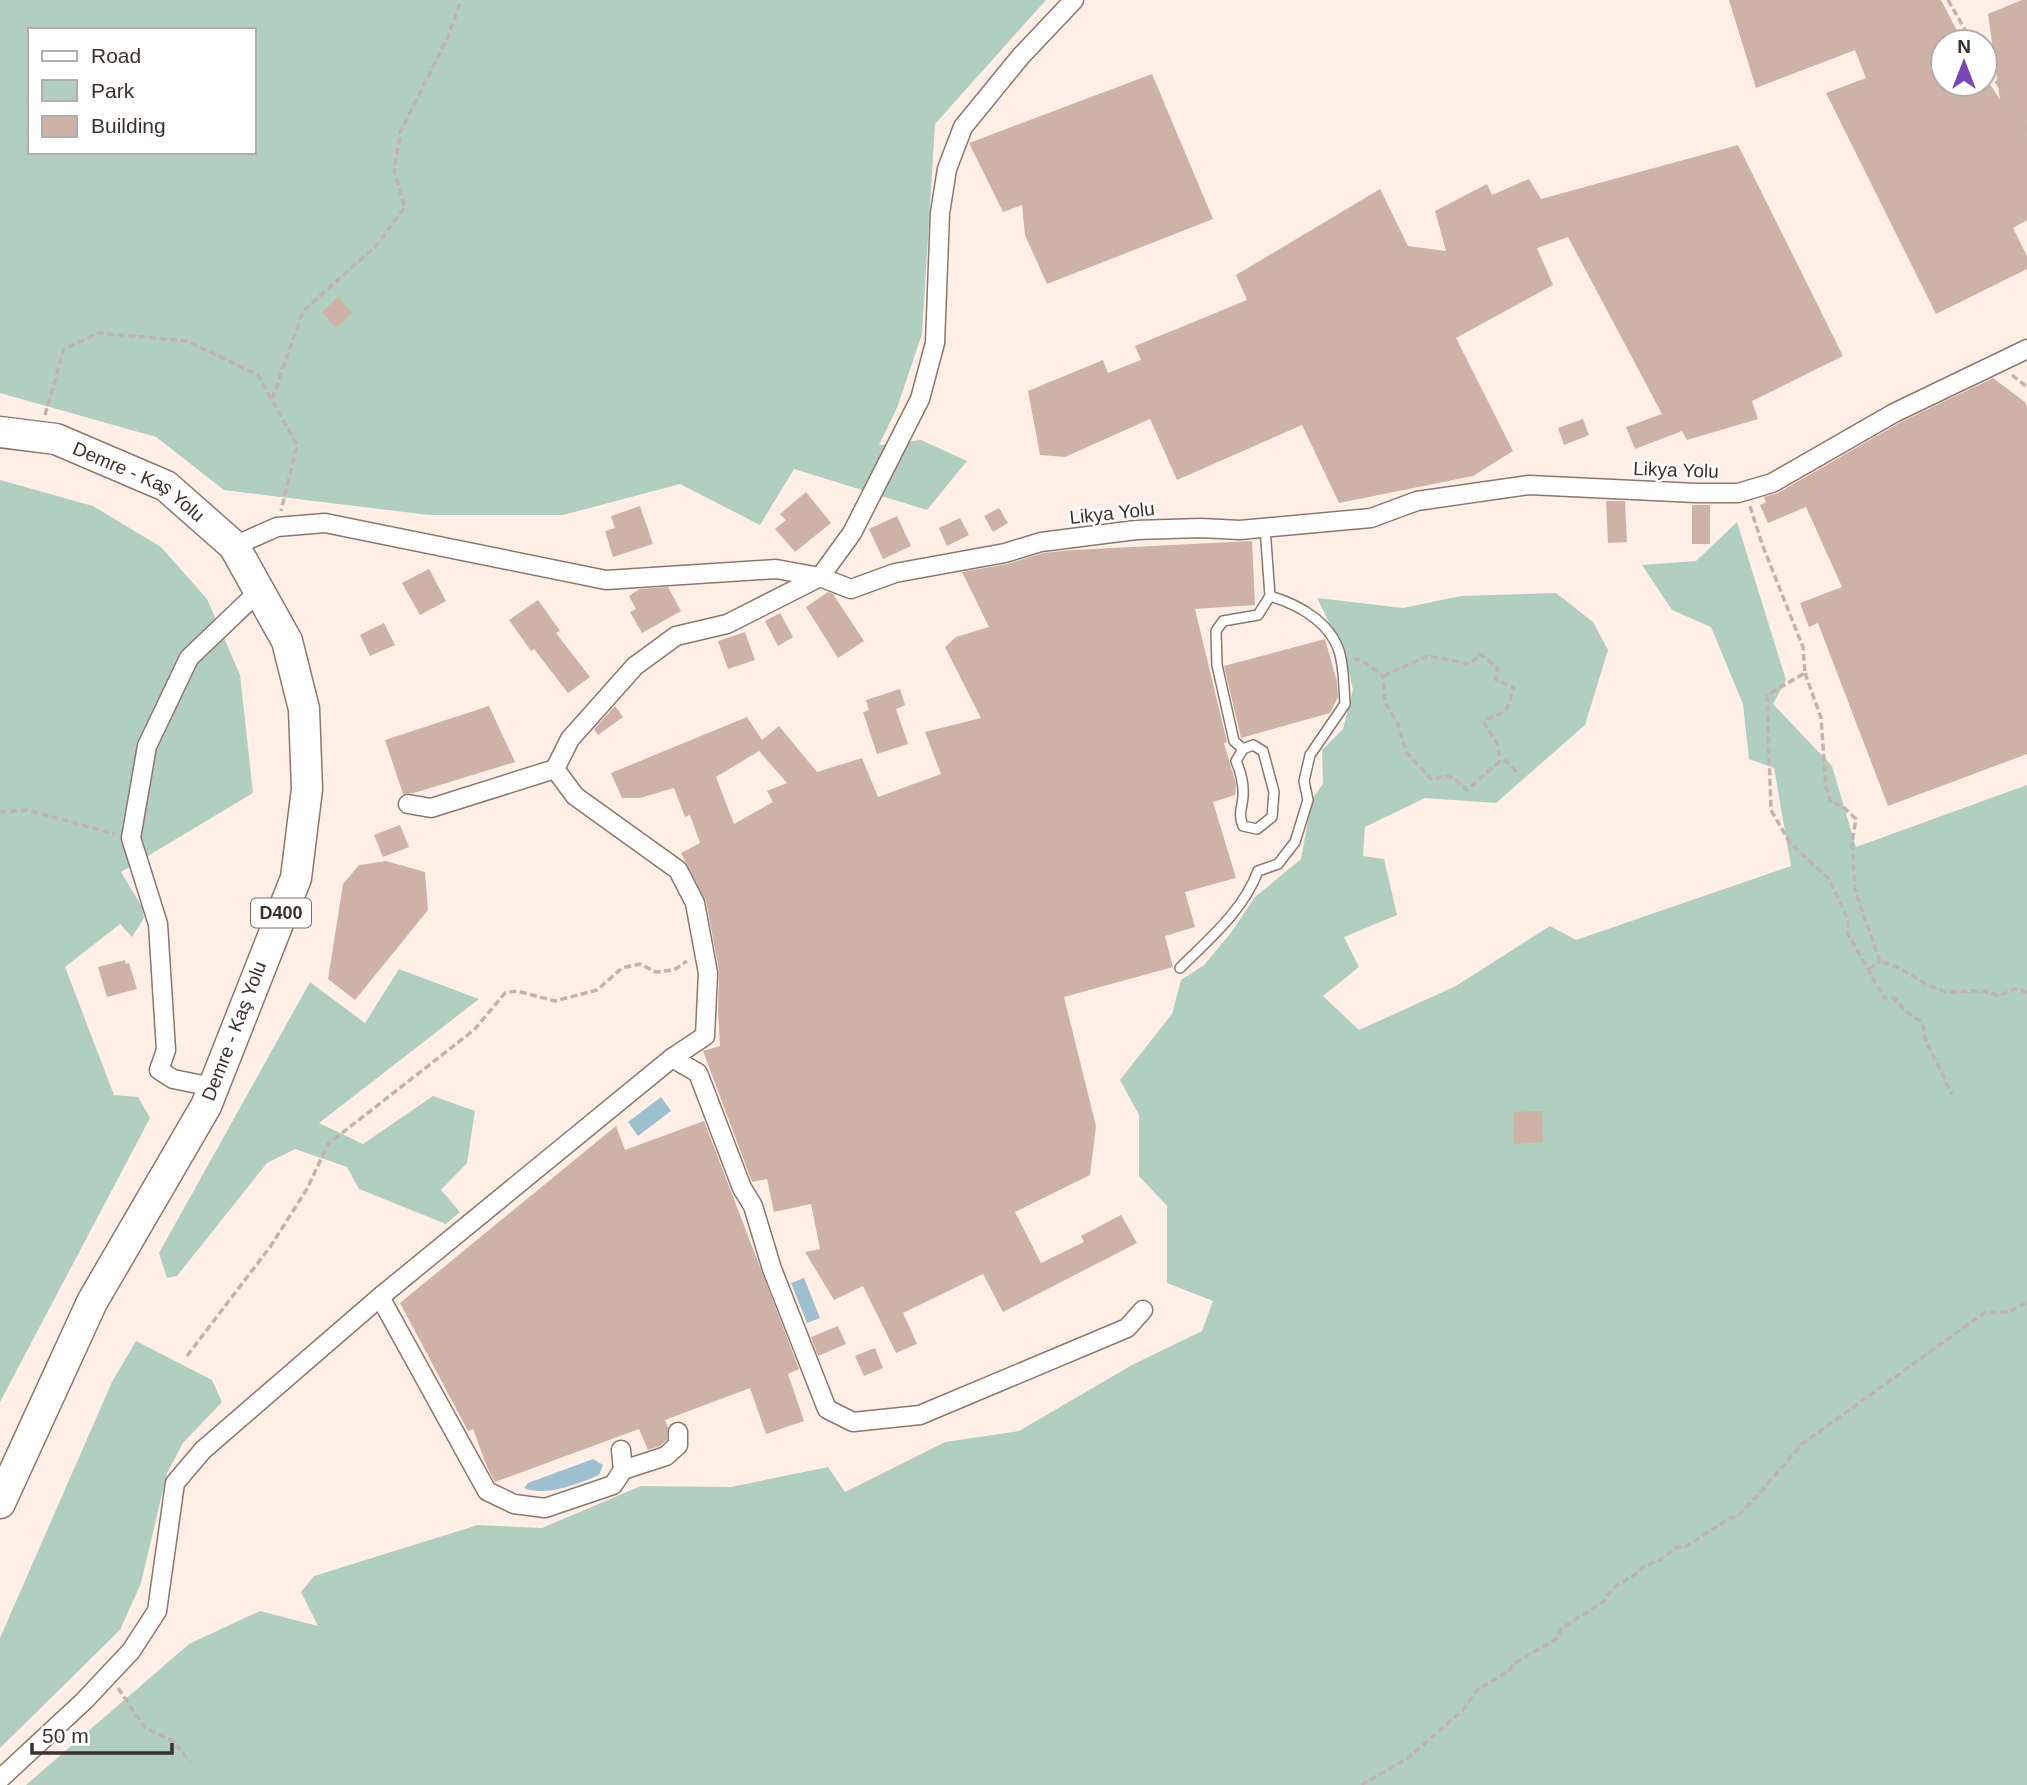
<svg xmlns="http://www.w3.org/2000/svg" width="2027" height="1785" font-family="Helvetica,sans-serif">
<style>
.green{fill:#b1cfbf;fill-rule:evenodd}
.water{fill:#9cc0cf}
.building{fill:#ceb2a7;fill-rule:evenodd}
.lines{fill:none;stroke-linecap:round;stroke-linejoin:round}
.service-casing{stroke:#8e7769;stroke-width:12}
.minor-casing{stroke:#8e7769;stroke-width:21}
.trunk-casing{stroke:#8e7769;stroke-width:33}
.path{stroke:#c2b4ac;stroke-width:3.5;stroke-dasharray:7 3.5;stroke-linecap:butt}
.service{stroke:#fff;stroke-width:9}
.minor{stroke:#fff;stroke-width:18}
.trunk{stroke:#fff;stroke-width:30}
.labels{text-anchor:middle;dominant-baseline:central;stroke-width:5;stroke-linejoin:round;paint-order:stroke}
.shield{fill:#fff;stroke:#76706b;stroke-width:2}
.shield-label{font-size:18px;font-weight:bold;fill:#3c322c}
.street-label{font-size:19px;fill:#3c322c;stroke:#fff}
</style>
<rect width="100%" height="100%" fill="#ffefe6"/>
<g class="green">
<path d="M0 0H1046L935 124 922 334 897 408 879 445 921 440 967 461 927 510 794 469 760 525 680 484 563 515H429L224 490 156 437 0 393ZM30 30H254V152H30Z"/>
<polygon points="0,480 93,506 161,547 207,599 240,675 253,793 121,872 142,907 144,918 132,937 120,924 65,967 114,1095 138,1097 150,1118 0,1402"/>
<polygon points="1737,522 1786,680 1773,704 1832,766 1856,847 2027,785 2027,1785 26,1785 189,1644 260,1611 318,1626 301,1592 314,1576 478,1525 542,1528 641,1486 731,1487 828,1467 845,1492 945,1442 1019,1431 1132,1365 1202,1331 1213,1301 1167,1283 1167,1206 1139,1176 1139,1115 1120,1080 1172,1014 1181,980 1204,965 1230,934 1255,897 1301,859 1312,799 1323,784 1322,750 1343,729 1353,690 1345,655 1317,598 1403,608 1461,596 1556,593 1593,622 1608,650 1585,725 1496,803 1425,798 1365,827 1363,856 1384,859 1397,915 1344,937 1359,967 1323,996 1359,1030 1456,986 1550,926 1576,940 1791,866 1774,768 1749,759 1743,704 1711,627 1672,610 1642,565 1696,561"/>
<polygon points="399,969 479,999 319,1123 363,1144 433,1096 475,1111 467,1163 441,1190 460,1212 446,1224 359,1189 347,1167 295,1149 267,1163 177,1276 167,1278 159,1253 310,982 365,1023"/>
<polygon points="136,1341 212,1380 222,1402 183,1443 167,1473 141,1583 120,1630 0,1748 0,1638 112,1382"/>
</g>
<g class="water">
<polygon points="661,1097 671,1111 638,1136 628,1122"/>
<polygon points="804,1278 820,1318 807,1323 791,1283"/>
<path d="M593 1459 603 1465 599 1475C577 1484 547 1497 524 1488L528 1483Z"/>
</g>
<g class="building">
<polygon points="1729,0 1941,0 1963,42 1943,42 1943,84 1990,84 2000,100 1988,14 2022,0 2027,0 2027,220 2013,228 2027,256 2027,269 1936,314 1826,93 1866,78 1855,50 1756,88"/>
<polygon points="1152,74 1213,219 1047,284 1025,235 1022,205 1003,212 969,143"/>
<polygon points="1738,145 1843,356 1752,401 1758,419 1687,440 1682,431 1635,449 1626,427 1662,414 1568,237 1537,248 1553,285 1456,338 1513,451 1473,476 1339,503 1302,425 1177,480 1150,419 1065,457 1040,455 1028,391 1103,360 1108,373 1141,360 1135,346 1247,300 1236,275 1380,189 1408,246 1446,251 1435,211 1487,184 1492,195 1529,179 1541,199"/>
<polygon points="338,297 352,313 336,328 322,312"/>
<polygon points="1993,378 2025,402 2027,407 2027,754 1888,806 1818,623 1809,627 1800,603 1842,587 1806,507 1768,523 1760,505 1766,502 1764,497 1778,493 1899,423"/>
<polygon points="1583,419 1589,435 1564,445 1558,428"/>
<polygon points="806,492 831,523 795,552 775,529 786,520 780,514"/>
<polygon points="1606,501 1625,501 1627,542 1608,543"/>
<rect x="1692" y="505" width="18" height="39"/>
<polygon points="640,506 653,544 613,557 605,531 615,528 611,516"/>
<polygon points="999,508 1008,523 993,532 984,516"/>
<polygon points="897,516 911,546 883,559 869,529"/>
<polygon points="960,518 969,535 947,546 939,528"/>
<path d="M1252 541 1255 605 1195 609 1227 742 1224 743 1236 784 1235 795 1213 802 1236 878 1185 892 1195 927 1165 936 1173 967 1064 997 1096 1126 1090 1175 1015 1212 1041 1263 1084 1242 1081 1236 1121 1215 1137 1243 1003 1312 983 1274 903 1313 917 1344 896 1353 863 1286 834 1300 805 1252 820 1249 811 1204 774 1212 767 1179 752 1182 703 1051 720 1046 718 1011 719 971 706 901 681 853 700 843 690 815 685 817 674 788 640 798H622L611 773 747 717 762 740 779 726 817 772 862 758 878 797 941 774 925 732 981 718 945 647 956 637 989 627 962 572 1007 564 1043 553 1072 550ZM759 751 787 783 767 791 773 802 734 824 716 777Z"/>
<polygon points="429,569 446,601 420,615 402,583"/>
<polygon points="668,587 681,611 642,633 630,612 636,609 629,596 640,589"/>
<polygon points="828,592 833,594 864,641 838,658 806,607"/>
<polygon points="538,600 560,631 556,633 590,677 568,693 534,649 531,651 509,620"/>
<polygon points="780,613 793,637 778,646 765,621"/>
<polygon points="384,623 395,645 370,656 360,635"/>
<polygon points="745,632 755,660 728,669 718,641"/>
<polygon points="1325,639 1337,682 1338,697 1330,713 1241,738 1224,666"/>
<polygon points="900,689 905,705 896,709 908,744 877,754 863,712 869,710 866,700"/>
<polygon points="489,706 515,762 414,793 403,794 385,740"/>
<polygon points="615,706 623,717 598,735 594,729"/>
<polygon points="400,825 409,847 383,857 374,835"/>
<polygon points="386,861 425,872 428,910 355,1000 328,979 343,884 359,865"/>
<polygon points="125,960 126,964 129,963 137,989 107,997 98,967"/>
<polygon points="1542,1111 1543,1142 1514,1144 1513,1112"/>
<polygon points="704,1121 799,1369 788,1374 804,1421 766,1434 750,1388 665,1420 668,1427 667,1440 660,1446 648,1450 639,1429 495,1482 487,1467 473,1429 468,1431 400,1303 616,1126 625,1150"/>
<polygon points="838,1326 846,1344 818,1356 811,1337"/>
<polygon points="875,1348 883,1368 864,1376 855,1356"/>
</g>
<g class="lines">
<g class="service-casing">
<g id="service">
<path d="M1243 749 1236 761C1241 773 1244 783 1243 797 1242 808 1238 815 1243 826L1257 829 1272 817 1274 792 1263 751 1253 745 1243 749 1234 741 1217 665 1216 631 1223 621 1258 615 1270 596 1265 528"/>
<path d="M1180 968C1209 939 1243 911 1258 871L1278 864 1295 842 1308 800 1304 781 1310 755 1345 704C1344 689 1344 674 1341 659 1335 625 1301 605 1270 596"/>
</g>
</g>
<g class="minor-casing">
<g id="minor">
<polyline points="234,546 277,527 325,523 606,580 776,569 820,577 851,589 895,573 1005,553 1041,542 1136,530 1201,528 1240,530 1371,518 1417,501 1529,485 1696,493 1738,493 1772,483 1894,413 2027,349"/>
<polyline points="408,804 431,808 555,769"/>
<polyline points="672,1058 698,1073 742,1188 753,1206 772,1269 827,1409 853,1422 920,1415 1127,1328 1143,1310"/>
<polyline points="213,1087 173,1079 159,1070 166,1050 158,924 131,838 147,746 189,658 259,591"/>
<polyline points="380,1297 487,1491 514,1504 545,1508 613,1485 623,1470 621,1450"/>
<polyline points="623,1470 666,1456 678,1445 678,1432"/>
<polyline points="0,1779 84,1701 131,1651 157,1611 175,1483 203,1450 380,1297 672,1058 705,1036 708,973 695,903 678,870 575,796 555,769 570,739 635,666 676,636 727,624 820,577 852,533 920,399 935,343 940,213 947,169 963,127 1021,56 1074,0"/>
</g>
</g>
<g class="trunk-casing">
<g id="trunk">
<path id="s1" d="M0 432 56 439 166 486 234 546 287 641 304 709 307 789 296 878 206 1106 92 1302 0 1503"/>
</g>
</g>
<g class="path">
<polyline points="1948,0 1972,42"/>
<polyline points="1985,63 2027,130"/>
<polyline points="2012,375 2027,387"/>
<polyline points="272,399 303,311 376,246 405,207 394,171 401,130 448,37 461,0"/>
<polyline points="45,415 64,349 99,333 187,341 258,375 297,445 281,511"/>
<path d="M1750 506 1762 544 1803 647 1805 673 1767 695 1771 810 1790 843 1829 879 1848 919V934L1884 998H1894C1898 1002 1902 1007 1906 1011 1917 1021 1926 1019 1924 1037L1952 1094"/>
<path d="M1353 659 1363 661 1383 676 1385 702 1398 724 1406 752 1432 780C1451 773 1453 777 1467 790L1500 761H1507L1519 775"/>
<path d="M1805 673 1821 718 1826 788 1831 803 1841 805 1856 819 1852 842 1855 890 1880 962C1904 965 1920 986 1945 991 1964 994 1981 986 1998 996L2015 989 2027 992"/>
<polyline points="1383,676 1428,656 1470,664 1480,654 1498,668 1495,679 1514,688 1506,711 1488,719 1484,723 1497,743 1500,761"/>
<polyline points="0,812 27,810 115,834"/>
<polyline points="1869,969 1880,962"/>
<polyline points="187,1356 270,1247 307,1189 328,1144 474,1030 505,993 517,991 555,1001 597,990 622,968 640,964 656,972 674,970 687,961"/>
<polyline points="118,1688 145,1728 173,1741 190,1762"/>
<polyline points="1361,1785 1407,1759 1463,1710 1477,1690 1509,1671 1513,1664 1556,1639 1562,1628 1603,1602 1613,1588 1639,1572 1643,1567 1660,1560 1677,1547 1685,1547 1730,1518 1737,1517 1758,1495 1802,1444 1984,1313 2009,1312 2027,1302"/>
</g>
<use href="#service" class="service"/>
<use href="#minor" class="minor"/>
<use href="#trunk" class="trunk"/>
</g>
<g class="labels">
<rect class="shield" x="251" y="898.5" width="60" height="29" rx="5"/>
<g class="shield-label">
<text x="281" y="913">D400</text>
</g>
<g class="street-label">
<text transform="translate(1676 470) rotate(2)">Likya Yolu</text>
<text stroke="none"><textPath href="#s1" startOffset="150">Demre - Kaş Yolu</textPath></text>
<text transform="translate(1112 513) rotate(-6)">Likya Yolu</text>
<text transform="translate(234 1031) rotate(-69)">Demre - Kaş Yolu</text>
</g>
</g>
<rect x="28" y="28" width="228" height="126" fill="#ffffff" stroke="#b1adab" stroke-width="2"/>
<rect x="42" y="51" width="35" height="10" fill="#ffffff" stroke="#b1adab" stroke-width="2"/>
<text x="91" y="63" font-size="21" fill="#3c322c">Road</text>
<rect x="42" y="80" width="35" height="21" fill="#b1cfbf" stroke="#b1adab" stroke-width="2"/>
<text x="91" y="98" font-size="21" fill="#3c322c">Park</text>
<rect x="42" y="116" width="35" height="21" fill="#ceb2a7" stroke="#b1adab" stroke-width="2"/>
<text x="91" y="133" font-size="21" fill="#3c322c">Building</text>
<g transform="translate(1964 63)"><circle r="33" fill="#ffffff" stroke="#b1adab" stroke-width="2"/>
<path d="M0-5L12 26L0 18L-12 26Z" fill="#7b45bc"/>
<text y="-10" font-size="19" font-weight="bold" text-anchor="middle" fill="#3c322c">N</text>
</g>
<path d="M32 1743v10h140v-10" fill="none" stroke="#3c322c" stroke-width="3.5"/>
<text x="42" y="1743" font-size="21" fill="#3c322c" stroke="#ffffff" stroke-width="5" paint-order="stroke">50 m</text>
</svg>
